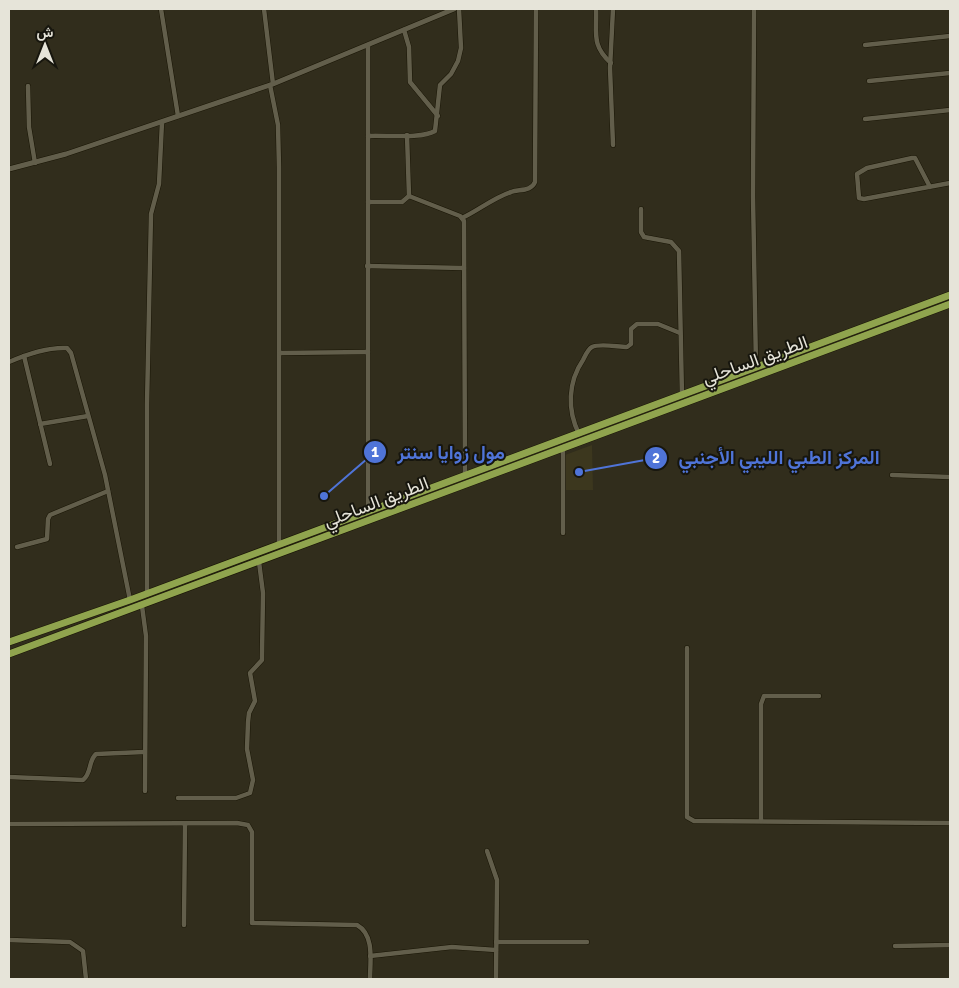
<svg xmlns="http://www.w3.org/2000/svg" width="959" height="988" font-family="Signika,Vazirmatn,sans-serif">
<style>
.built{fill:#3c371e}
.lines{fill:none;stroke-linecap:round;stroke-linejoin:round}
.minor-casing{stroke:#191505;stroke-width:5.5}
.tertiary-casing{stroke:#191505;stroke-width:6}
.trunk-casing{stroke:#191505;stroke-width:8}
.minor{stroke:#625e4b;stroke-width:4.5}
.tertiary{stroke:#625e4b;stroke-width:5}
.trunk{stroke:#90a44e;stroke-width:7}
.labels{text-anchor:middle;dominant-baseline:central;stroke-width:4;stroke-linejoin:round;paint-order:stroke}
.street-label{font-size:18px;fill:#e6e4d9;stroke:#17160e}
.leader{fill:none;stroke:#4f74d8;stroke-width:2}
.callout-dot{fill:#4f74d8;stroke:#17160e;stroke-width:2}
.mark-label{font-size:15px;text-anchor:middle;font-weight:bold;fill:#fff}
.callout-label{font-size:19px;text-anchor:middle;font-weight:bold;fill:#4f74d8;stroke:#17160e;stroke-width:4;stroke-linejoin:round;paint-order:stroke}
</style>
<rect width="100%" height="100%" fill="#312d1c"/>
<polygon class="built" points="592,445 593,490 566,490 565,455"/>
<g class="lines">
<g class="minor-casing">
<g id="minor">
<polyline points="161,9 178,116"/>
<polyline points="264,9 273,84"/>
<path d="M596 9C597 33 591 45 611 63"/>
<polyline points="754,9 753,196 756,367"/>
<polyline points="404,30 409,47 410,82 438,116"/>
<polyline points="865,45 950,36"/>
<polyline points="869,81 950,73"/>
<polyline points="270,85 278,125 279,168 279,545"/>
<polyline points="28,86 29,127 35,163"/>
<polyline points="865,119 950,110"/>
<path d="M368 136C385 135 422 139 435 131L440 85 451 74 458 61 461 48 459 9"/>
<polyline points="613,145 610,68 613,9"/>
<polyline points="930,187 915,158 912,158 867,168 857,174 859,198 864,199 950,183"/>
<polyline points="409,196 460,216 464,221 465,475"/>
<polyline points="368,202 402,202 409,196 407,135"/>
<polyline points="641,209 641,232 644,237 671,242 679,251 682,396"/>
<path d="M462 218C479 210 493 198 511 192 519 189 531 192 535 182L536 9"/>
<polyline points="367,266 464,268"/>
<polyline points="280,353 368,352"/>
<polyline points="24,356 50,464"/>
<path d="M9 362C27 354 47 347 67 348L71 353 105 475 130 600"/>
<polyline points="40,424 88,416"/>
<path d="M579 434C567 410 568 382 583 360 585 356 588 349 592 347 600 343 618 347 627 347L631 344V329L637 324H658L680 333"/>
<polyline points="892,475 950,477"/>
<polyline points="368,510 368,45"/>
<polyline points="563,533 563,447"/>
<polyline points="17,547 47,539 48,519 50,515 108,491"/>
<polyline points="147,593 147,404 151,214 159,184 162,122"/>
<polyline points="142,606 146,636 145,791"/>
<polyline points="687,648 687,817 694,821 950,823"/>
<path d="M9 777 83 780C92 773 88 761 96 754L144 752"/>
<polyline points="178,798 236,798 250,793 253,780 247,749 248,722 249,713 255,701 250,673 262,660 262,656 263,593 259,562"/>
<polyline points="761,821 761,704 764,696 819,696"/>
<path d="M9 824 237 823 248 825 252 832V923L357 925C375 935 370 962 370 979"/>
<polyline points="487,851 497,880 496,979"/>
<polyline points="184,925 185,824"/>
<polyline points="9,940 70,942 83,951 86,979"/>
<polyline points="496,942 587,942"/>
<polyline points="895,946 950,945"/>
<polyline points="370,956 452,947 496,950"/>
</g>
</g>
<g class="tertiary-casing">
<polyline id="tertiary" points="9,169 66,154 273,84 454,9"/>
</g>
<g class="trunk-casing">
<g id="trunk">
<polyline points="9,642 130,600 950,295"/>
<polyline points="9,654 950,304"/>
</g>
</g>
<use href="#minor" class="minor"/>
<use href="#tertiary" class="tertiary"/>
<use href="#trunk" class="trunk"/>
</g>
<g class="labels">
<g class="street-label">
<text transform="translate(755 360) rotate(-20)">الطريق الساحلي</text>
<text transform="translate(376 502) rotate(-21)">الطريق الساحلي</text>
</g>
</g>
<path class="leader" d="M324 496L375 452M579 472L656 458"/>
<g class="callout-dot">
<circle cx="324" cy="496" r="5"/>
<circle cx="579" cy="472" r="5"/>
<circle cx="375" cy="452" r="12"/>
<circle cx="656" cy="458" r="12"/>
</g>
<g class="mark-label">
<text x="375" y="457">1</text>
<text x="656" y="463">2</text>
</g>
<g class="callout-label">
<text x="451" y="459">مول زوايا سنتر</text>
<text x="779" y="464">المركز الطبي الليبي الأجنبي</text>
</g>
<rect width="959" height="988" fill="none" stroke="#e6e4d9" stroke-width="20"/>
<g transform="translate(45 45)" stroke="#17160e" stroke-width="4" paint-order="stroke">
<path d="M0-4L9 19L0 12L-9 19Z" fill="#e6e4d9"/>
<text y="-8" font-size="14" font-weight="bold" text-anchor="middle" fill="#e6e4d9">ش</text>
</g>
</svg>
